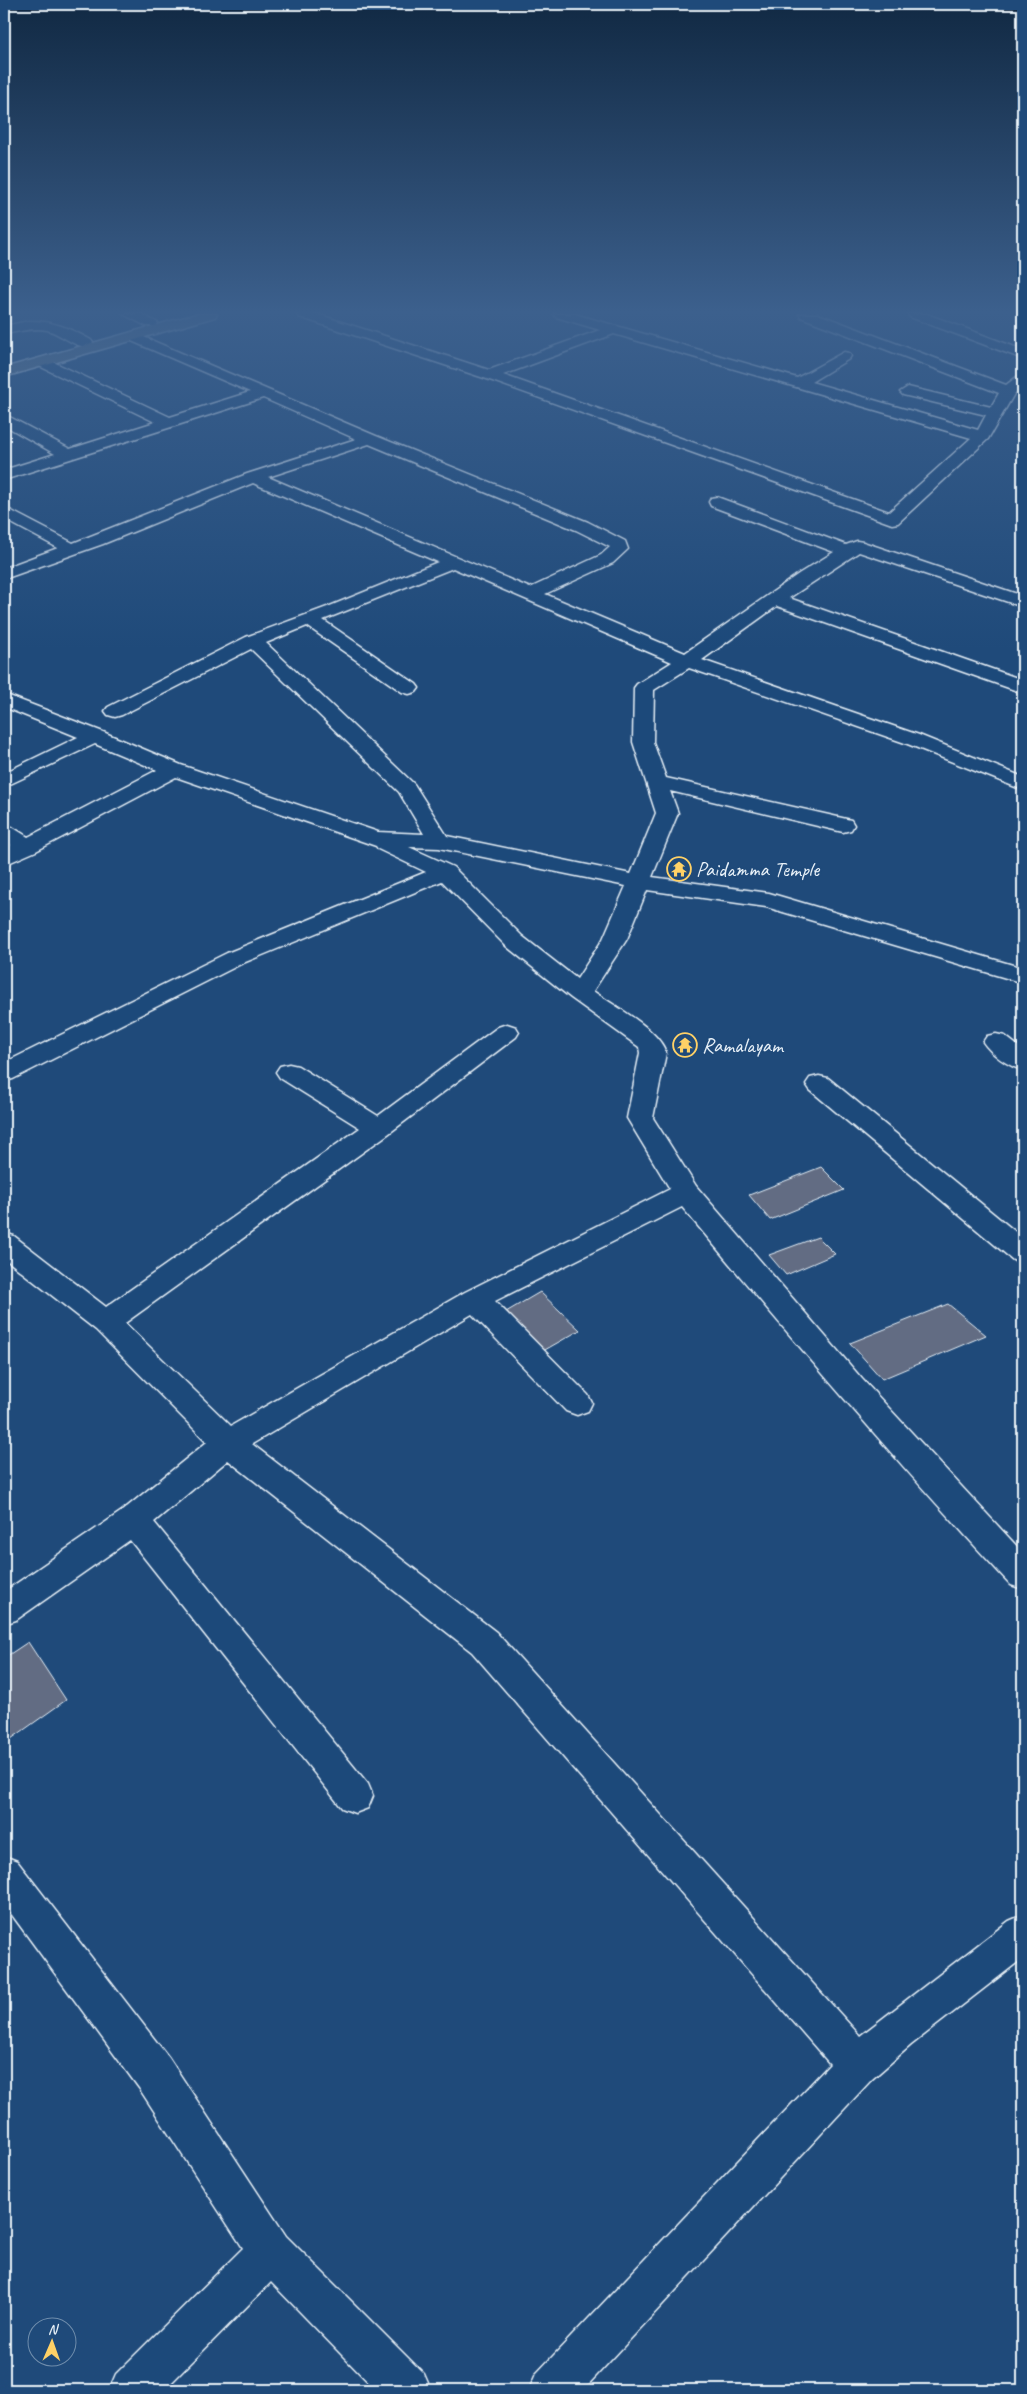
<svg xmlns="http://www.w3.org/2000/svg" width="1027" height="2394" font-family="Caveat,sans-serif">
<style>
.building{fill:#626c83;stroke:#e8f1f8}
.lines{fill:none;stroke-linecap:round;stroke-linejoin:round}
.minor-casing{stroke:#e8f1f8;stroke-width:3}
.major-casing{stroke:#e8f1f8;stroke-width:3}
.minor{fill:#1f4a7a;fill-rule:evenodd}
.major{fill:#6c7d8b;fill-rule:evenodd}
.labels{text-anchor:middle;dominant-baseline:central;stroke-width:4;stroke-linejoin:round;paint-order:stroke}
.poi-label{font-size:21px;fill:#e8f1f8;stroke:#1f4a7a;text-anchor:start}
</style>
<rect width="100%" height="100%" fill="#1f4a7a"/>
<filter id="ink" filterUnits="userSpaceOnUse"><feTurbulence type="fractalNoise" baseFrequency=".02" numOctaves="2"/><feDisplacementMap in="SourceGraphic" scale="10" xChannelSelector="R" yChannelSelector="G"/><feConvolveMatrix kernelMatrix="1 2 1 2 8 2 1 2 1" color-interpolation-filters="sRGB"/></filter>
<g filter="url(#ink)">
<g class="building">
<polygon points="821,1167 844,1190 770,1220 749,1195"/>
<polygon points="818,1237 835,1254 786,1275 769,1255"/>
<polygon points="540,1292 580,1330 543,1351 506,1312"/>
<polygon points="948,1304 986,1335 882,1379 850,1343"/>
<polygon points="28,1642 66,1700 4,1744 4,1658"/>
</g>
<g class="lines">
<g class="minor-casing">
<g id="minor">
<polygon points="123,314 141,314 158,323 156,326 146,326"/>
<path d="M297 314H317L489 370 600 330 556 317 554 314H575L797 378 844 352 849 353 851 356 849 359 811 382 978 430 986 415 903 395 900 392 908 387 991 407 999 393 801 317 799 314H818L1006 385 1018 376 1023 375V386L1014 394 988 439 898 523 892 524 484 378 299 317ZM614 334 971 438 889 512 503 375Z"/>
<polygon points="908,314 927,314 1023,350 1023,359 910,317"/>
<polygon points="1016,314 1023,314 1023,324 1018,323"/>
<path d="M29 321C52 320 71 329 91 340L93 343 91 346C76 350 61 333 47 330 33 327 18 332 4 334V326Z"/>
<path d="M132 332 376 436 588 522 625 541 628 549 613 563 545 594 685 653 800 573 834 552 711 506 709 502 711 498 717 497 846 545 857 541 863 542 1023 596V607L859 552 789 598 1023 680V693L777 606 702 660 919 735 1023 777V790L905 743 689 668 654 690 653 742 666 778 851 820 854 825 851 830 843 832 670 791 678 813 652 877 769 893 1023 968V983L766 907 647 890 627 939 593 991C614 1006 659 1029 666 1053L653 1118 696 1186 862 1379 1023 1553V1589L1011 1585C897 1463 789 1335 682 1207L495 1301 588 1395 592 1403 588 1411 577 1415 566 1411 472 1314 252 1444 496 1632 860 2036 1009 1921 1023 1915V1958L911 2045 872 2079 583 2390H529L536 2374 830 2064 472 1652 228 1460 154 1522 368 1784 373 1796 368 1808 355 1813 342 1808 130 1540 16 1620 4 1624V1592L122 1511 207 1442 96 1330 4 1258V1233L14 1236 106 1307 360 1128 280 1078 276 1072 280 1066 289 1064 298 1066 378 1116 498 1027 507 1024 516 1027 519 1032 516 1037 388 1134 125 1323 231 1426 465 1292 670 1189 627 1118 640 1053 639 1047 571 998 506 946 442 881 243 963 13 1079 4 1081V1063L227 953 426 872 378 849 376 846 176 777 36 851 4 865V849L11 845 4 841V826L12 827 28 837 157 770 95 744 4 787V773L78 737 4 707V694L103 732 181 765 378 832 424 834 399 792 251 649 122 715 115 717 108 715 105 711 108 707 246 637 330 606 438 562 253 483 103 544 4 579V568L58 548 4 519V507L73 543 247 474 356 439 263 398 4 480V470L55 454 4 425V414L70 449 155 422 37 365 35 362 37 359H47L170 417 250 392 127 339 125 336ZM369 444 576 530 610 547 601 555 530 588 268 477ZM453 568 672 662 637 684 634 688 633 742 656 813 631 874 447 836 414 784 266 643 307 626 402 692 409 694 416 692 419 688 416 684 323 620ZM409 847 439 848 626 886 603 939 577 979 522 936 453 867Z"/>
<path d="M996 1034 1005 1036 1023 1050V1070C1009 1067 991 1054 983 1042L987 1036Z"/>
<polygon points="819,1076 828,1078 1023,1238 1023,1263 1013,1260 810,1090 806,1084 810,1078"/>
<polygon points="4,1856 17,1861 169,2058 286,2236 424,2374 431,2390 376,2390 271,2282 164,2390 109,2390 116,2374 243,2248 139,2088 4,1904"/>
</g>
</g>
<g class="major-casing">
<polygon id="major" points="196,314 217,314 215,317 4,377 4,368"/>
</g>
<use href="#minor" class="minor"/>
<use href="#major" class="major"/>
</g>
</g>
<linearGradient id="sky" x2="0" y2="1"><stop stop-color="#112943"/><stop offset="0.48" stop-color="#3c608d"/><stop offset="1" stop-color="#3c608d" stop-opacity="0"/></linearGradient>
<rect width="1027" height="649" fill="url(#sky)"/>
<defs>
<g id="temple-ring" transform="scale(1.25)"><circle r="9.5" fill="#1f4a7a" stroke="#ffd166" stroke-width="1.5"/><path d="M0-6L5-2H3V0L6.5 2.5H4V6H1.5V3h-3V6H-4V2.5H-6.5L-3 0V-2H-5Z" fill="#ffd166"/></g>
</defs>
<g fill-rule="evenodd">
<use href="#temple-ring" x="679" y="869"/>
<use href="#temple-ring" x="685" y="1045"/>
</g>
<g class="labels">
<g class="poi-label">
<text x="696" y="869">Paidamma Temple</text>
<text x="702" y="1045">Ramalayam</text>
</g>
</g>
<rect width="1027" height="2394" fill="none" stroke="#1f4a7a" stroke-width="20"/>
<rect x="10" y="10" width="1007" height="2374" fill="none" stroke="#e8f1f8" stroke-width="2" filter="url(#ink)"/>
<g transform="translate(52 2342) rotate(2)"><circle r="24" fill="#1f4a7a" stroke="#6f8dac"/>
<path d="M0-4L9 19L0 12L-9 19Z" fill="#ffd166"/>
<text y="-8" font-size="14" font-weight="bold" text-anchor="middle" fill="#e8f1f8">N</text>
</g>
</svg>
